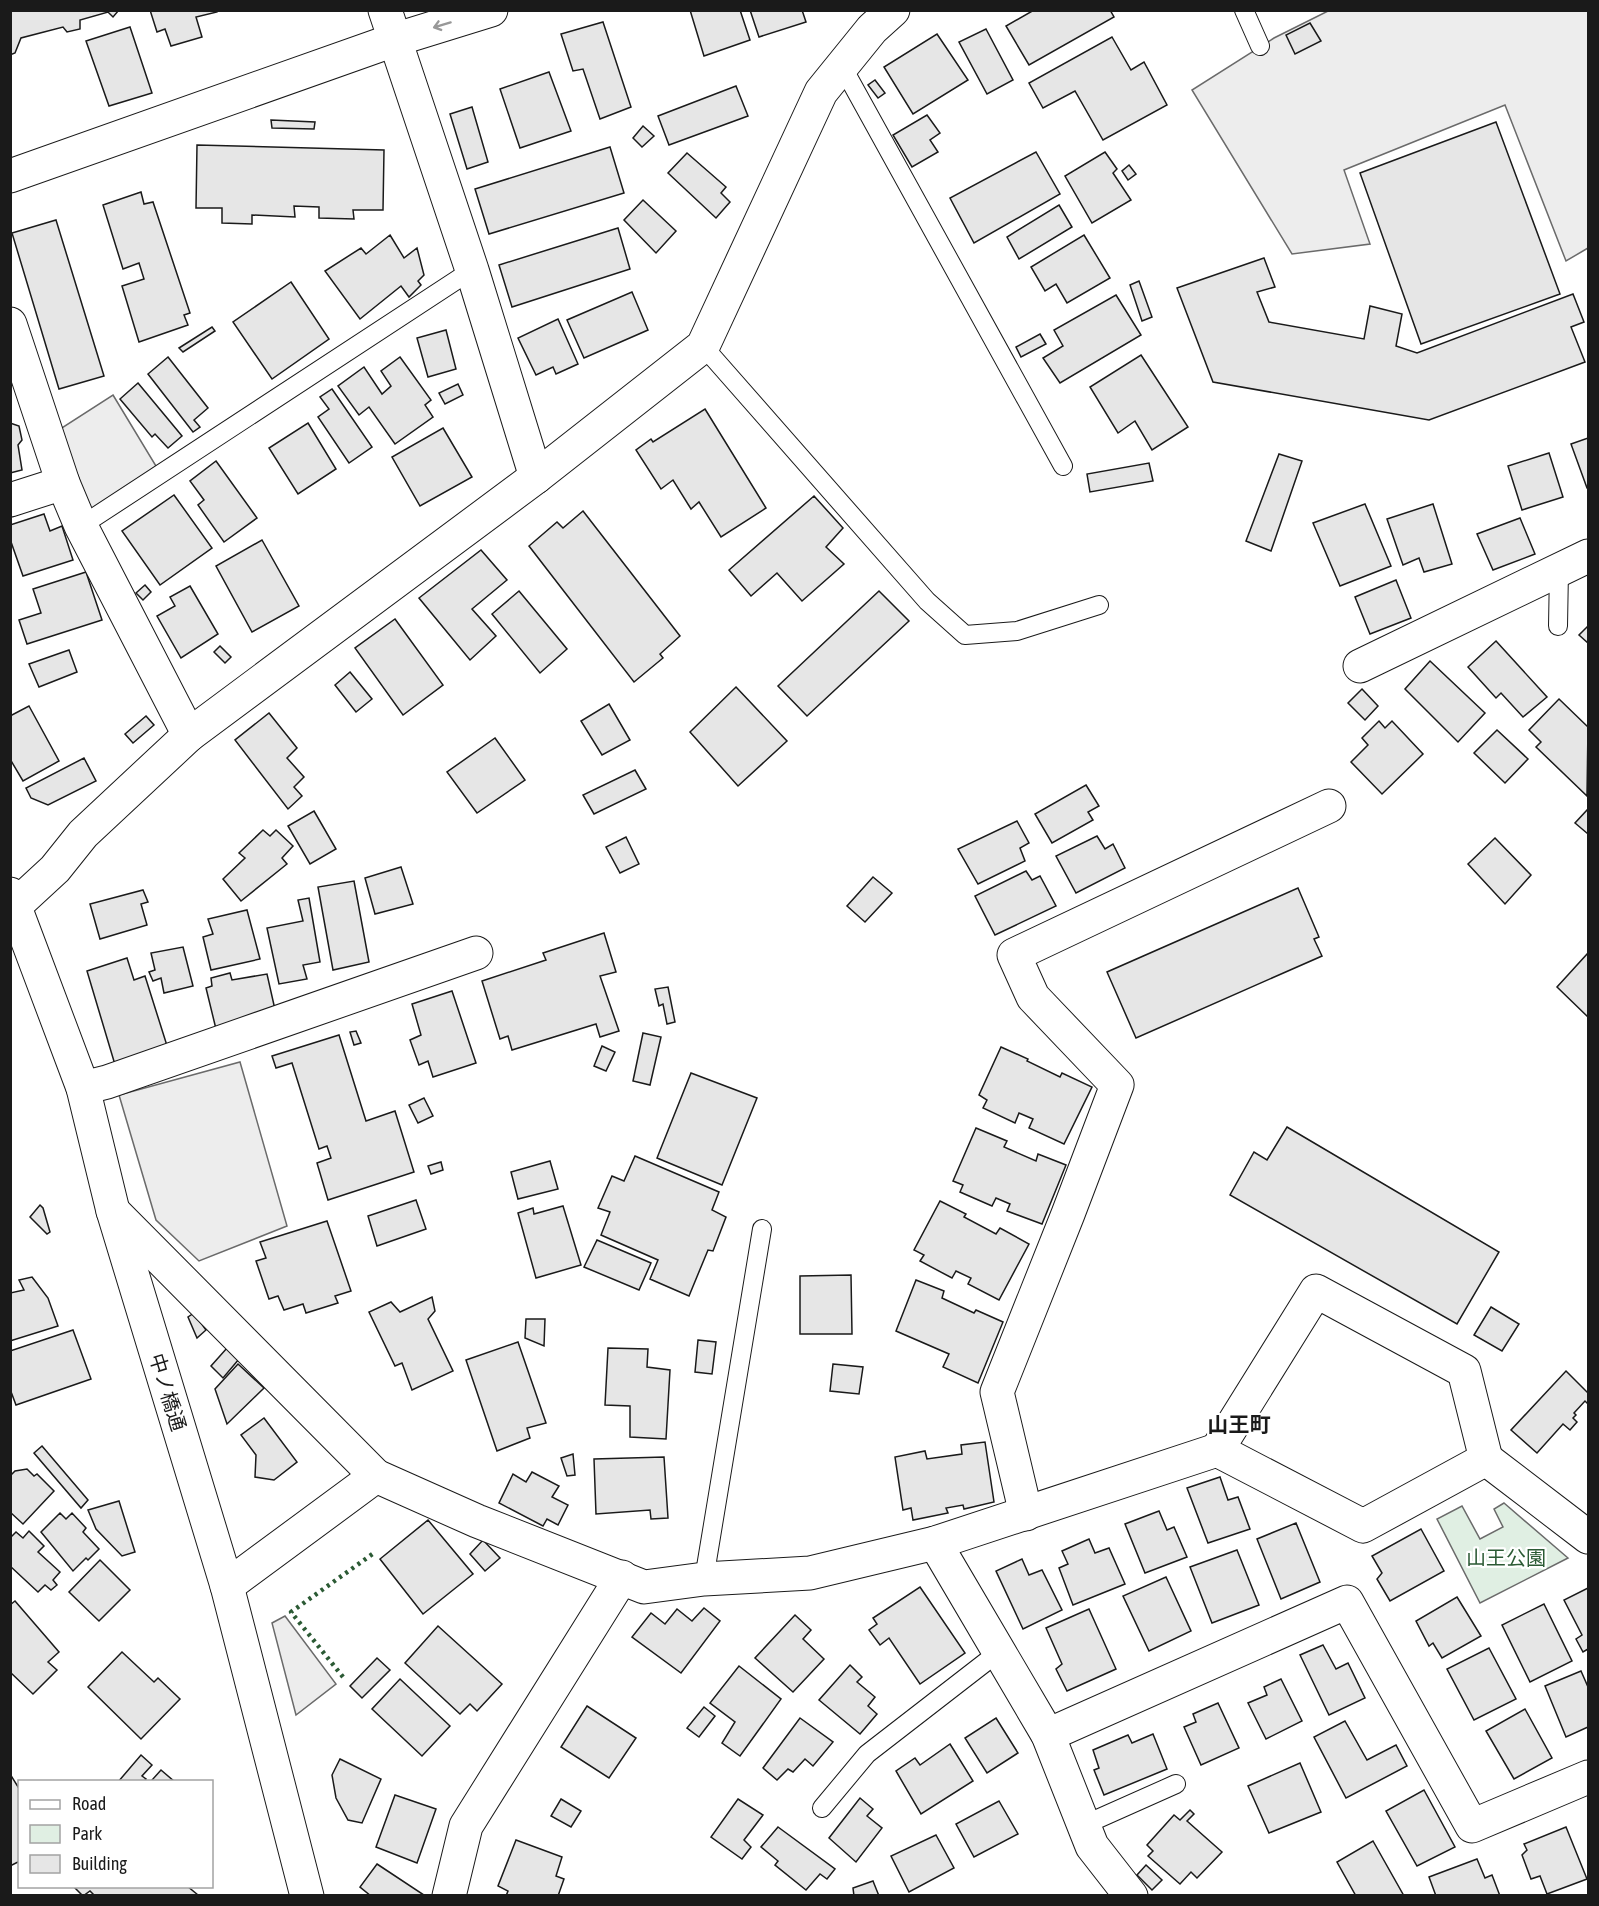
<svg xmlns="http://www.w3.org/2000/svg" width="1599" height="1906" font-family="'Asap Condensed','Noto Sans JP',sans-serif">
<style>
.green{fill:#e0efe3;stroke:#6a6a6a;stroke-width:1.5}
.parking{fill:#ededed;stroke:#6a6a6a;stroke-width:1.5}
.building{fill:#e6e6e6;stroke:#1a1a1a;stroke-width:1.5}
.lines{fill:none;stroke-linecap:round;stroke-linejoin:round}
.lane-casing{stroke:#1a1a1a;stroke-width:20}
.street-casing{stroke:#1a1a1a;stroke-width:35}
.highway-casing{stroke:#1a1a1a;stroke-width:35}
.lane{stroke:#fff;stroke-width:18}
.street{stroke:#fff;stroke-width:33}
.highway{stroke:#fff;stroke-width:33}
.hedge{stroke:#2b5a34;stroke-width:4.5;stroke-dasharray:3 4.5;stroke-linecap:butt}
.oneway{stroke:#989898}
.labels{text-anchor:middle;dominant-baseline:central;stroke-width:4.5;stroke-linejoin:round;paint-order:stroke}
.street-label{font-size:20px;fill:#1a1a1a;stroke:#fff}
.park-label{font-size:20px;fill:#2b5a34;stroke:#fff}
.neighbourhood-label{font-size:21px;font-weight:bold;fill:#1a1a1a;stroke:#fff}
</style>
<rect width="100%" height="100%" fill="#fff"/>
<polygon class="green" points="1504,1503 1568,1558 1480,1603 1437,1519 1462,1506 1480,1539 1503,1527 1494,1509"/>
<g class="parking">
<polygon points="1328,11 1588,11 1588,248 1566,261 1505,105 1344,170 1370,244 1292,254 1192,90 1274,38"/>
<polygon points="113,395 159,471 90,515 57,431"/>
<polygon points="240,1062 287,1226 199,1261 156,1220 119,1095"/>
<polygon points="285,1616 336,1684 296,1715 272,1623"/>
</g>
<g class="building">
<polygon points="10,10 119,10 113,17 108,12 80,20 80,29 67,32 63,27 21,38 15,53 10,55"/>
<polygon points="150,10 217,10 217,12 196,17 202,37 171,46 165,29 157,32"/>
<polygon points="690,10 740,10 750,40 704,56"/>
<polygon points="750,10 802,10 806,22 759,37"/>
<polygon points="1034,10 1110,10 1114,17 1029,65 1006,26"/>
<polygon points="603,22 631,107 600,119 583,69 573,71 561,34"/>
<polygon points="1310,23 1321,41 1295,54 1286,35"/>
<polygon points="130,27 152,93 109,106 86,41"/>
<polygon points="986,29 1013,80 987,94 959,42"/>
<polygon points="937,34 968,80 913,114 884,67"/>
<polygon points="1112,37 1131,70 1144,62 1167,105 1103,140 1075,91 1043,108 1029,83"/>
<polygon points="549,72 571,131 520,148 500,89"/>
<polygon points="875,80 885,93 878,98 868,85"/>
<polygon points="736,86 748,116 669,145 658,116"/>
<polygon points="472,107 488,162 467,169 450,114"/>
<polygon points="927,115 940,133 930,140 938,152 912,167 893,135"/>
<polygon points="271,120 315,122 314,129 272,128"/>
<polygon points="1496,122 1560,294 1421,344 1360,173"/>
<polygon points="643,126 654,136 642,147 633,138"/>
<polygon points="197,145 384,150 383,210 353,210 354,219 319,218 319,207 294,206 295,217 252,215 252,224 222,223 222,208 196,208"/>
<polygon points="610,147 624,193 489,234 475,189"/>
<polygon points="1036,152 1060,194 974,243 950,198"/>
<polygon points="1105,152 1117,169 1113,173 1131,200 1092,223 1065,176"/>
<polygon points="687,153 726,187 721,193 730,202 716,218 668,173"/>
<polygon points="1129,165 1136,174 1128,180 1122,171"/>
<polygon points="141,192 144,204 153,202 190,313 184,315 188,325 139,342 122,286 144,279 139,263 123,269 103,205"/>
<polygon points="643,200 676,231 656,253 624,220"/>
<polygon points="1059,205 1072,227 1019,259 1007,237"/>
<polygon points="56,220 104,376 59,389 12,233"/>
<polygon points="618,228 630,269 512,307 499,265"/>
<polygon points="390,235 404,258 417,248 424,275 418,281 421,285 409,297 401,286 360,319 325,271 361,248 366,254"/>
<polygon points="1084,235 1110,278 1067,303 1056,284 1045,291 1031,267"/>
<polygon points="1264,258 1275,287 1257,292 1269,322 1364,339 1370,306 1402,314 1396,346 1417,353 1573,294 1584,322 1571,327 1585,362 1429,420 1213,382 1177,288"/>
<polygon points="1139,281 1152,317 1142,321 1130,285"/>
<polygon points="291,282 329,339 272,379 233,322"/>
<polygon points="632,292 648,330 584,358 567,320"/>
<polygon points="1116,295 1141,335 1060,383 1043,358 1063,346 1054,330"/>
<polygon points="558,319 578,364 556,374 553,367 536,375 518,338"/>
<polygon points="212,327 215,331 183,352 179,348"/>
<polygon points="446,330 456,369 428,377 417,338"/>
<polygon points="1040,334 1046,344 1021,357 1016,347"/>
<polygon points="1141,355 1188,427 1152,450 1135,421 1118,433 1090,387"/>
<polygon points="168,357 208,408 194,420 200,427 193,432 148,374"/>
<polygon points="400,357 431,400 425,405 433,417 395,444 369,407 359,415 338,386 364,367 382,394 391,386 381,371"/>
<polygon points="138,383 182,436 168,448 155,434 152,437 120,399"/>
<polygon points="458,384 463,395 445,404 439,393"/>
<polygon points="332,389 372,447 349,463 318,417 329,409 320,397"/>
<polygon points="705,409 766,508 721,537 699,502 691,509 673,480 661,489 636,450 651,439 653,442"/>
<polygon points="10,423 19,426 22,440 18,445 22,470 10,473"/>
<polygon points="308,423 336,469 298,494 269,448"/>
<polygon points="443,428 472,477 420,506 392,457"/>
<polygon points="1588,438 1588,488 1587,488 1571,444"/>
<polygon points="1549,453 1563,497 1522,510 1508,466"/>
<polygon points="1279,454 1302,461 1271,551 1246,541"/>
<polygon points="216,461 257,518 224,542 198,505 204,500 190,481"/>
<polygon points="1149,463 1153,481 1090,492 1087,474"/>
<polygon points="174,495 212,548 160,585 122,531"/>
<polygon points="814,496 843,528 826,547 844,564 802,601 777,573 751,596 729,570"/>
<polygon points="1365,504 1391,566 1340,586 1313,523"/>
<polygon points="1433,504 1452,564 1424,572 1419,558 1403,565 1387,519"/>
<polygon points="583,511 680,636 660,654 663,658 634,682 529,546 557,522 563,528"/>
<polygon points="44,514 50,531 62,526 73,560 23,576 10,539 10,525"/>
<polygon points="1520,518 1535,554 1493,570 1477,534"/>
<polygon points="262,540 299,606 252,632 216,566"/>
<polygon points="481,550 507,580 472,609 496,636 470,660 419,598"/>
<polygon points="86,572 102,620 27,644 19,620 41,613 33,589"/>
<polygon points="1396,580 1411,618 1370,634 1355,597"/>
<polygon points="145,585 151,592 143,600 136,593"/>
<polygon points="190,586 218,634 181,658 157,616 175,606 170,597"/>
<polygon points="519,591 567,649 540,673 492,614"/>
<polygon points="879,591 909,621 807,716 778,686"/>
<polygon points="395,619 443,685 403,715 355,648"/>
<polygon points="1588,626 1588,643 1579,635"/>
<polygon points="1496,641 1547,697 1523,717 1501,693 1496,698 1468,667"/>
<polygon points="220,646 231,657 225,663 214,652"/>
<polygon points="69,650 77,672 39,687 29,664"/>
<polygon points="1430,661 1485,713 1458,742 1405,689"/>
<polygon points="350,672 372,699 356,712 335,685"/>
<polygon points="736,687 787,741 738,786 690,732"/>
<polygon points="1362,689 1378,706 1365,720 1348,703"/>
<polygon points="1559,699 1588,727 1587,796 1536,747 1541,742 1529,730"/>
<polygon points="609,704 630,740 602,755 581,721"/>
<polygon points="29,706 59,761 23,781 10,759 10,716"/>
<polygon points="269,713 297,748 287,758 304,777 294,787 302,796 288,809 235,740"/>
<polygon points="146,716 154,725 133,743 125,734"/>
<polygon points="1379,721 1385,728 1392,721 1423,754 1382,794 1351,762 1368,745 1362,738"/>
<polygon points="1497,730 1528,759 1505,783 1474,753"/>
<polygon points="495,738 525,780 477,813 447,772"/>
<polygon points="84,758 96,781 48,805 31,798 26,788"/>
<polygon points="635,770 646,789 594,814 583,795"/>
<polygon points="1086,785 1099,806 1088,812 1093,820 1052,843 1035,814"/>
<polygon points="1588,809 1588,834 1575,823"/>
<polygon points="314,811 336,849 310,864 288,826"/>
<polygon points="1017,821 1029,843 1020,848 1025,861 978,884 958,849"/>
<polygon points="263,830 270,836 276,830 293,846 282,858 287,864 241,901 223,879 245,858 239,853"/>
<polygon points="1097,836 1105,849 1113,844 1125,868 1076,893 1056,856"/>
<polygon points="626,837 639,864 620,873 606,847"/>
<polygon points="1495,838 1531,875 1505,904 1468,864"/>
<polygon points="401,867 413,904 375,914 365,878"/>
<polygon points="1026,871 1032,880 1040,876 1056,906 995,935 975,896"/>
<polygon points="873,877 892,893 865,922 847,906"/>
<polygon points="354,881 369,962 333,970 318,887"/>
<polygon points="1298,888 1319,937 1314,939 1322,956 1136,1038 1107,972"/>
<polygon points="143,890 148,902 141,904 147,925 100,939 90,904"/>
<polygon points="309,898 320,962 303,965 307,979 279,984 267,928 303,921 298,900"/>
<polygon points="247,910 260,959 211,970 203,937 213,934 208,919"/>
<polygon points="604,933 616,972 600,976 619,1031 600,1037 596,1024 512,1050 508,1036 500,1039 482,981 546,960 543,953"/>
<polygon points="183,947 193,986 164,993 161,978 153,981 149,972 155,970 151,953"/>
<polygon points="1588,953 1588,1017 1557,987"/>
<polygon points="127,958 134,980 145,976 169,1052 116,1068 87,971"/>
<polygon points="230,973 232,980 267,974 276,1014 216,1029 206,988 212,986 211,978"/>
<polygon points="668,987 675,1022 667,1024 663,1004 659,1006 655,989"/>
<polygon points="452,991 476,1063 433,1077 428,1061 419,1065 410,1040 421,1035 412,1004"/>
<polygon points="356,1031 361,1043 354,1045 350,1032"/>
<polygon points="643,1033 661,1037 650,1085 633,1081"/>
<polygon points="339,1035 366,1121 395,1111 414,1172 328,1200 317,1163 331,1158 327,1146 319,1149 292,1063 276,1068 272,1056"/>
<polygon points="602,1046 615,1052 606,1071 594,1066"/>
<polygon points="1001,1047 1028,1059 1027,1061 1060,1077 1062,1073 1092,1087 1064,1144 1029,1128 1033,1119 1019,1113 1015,1123 983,1108 987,1100 979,1095"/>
<polygon points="691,1073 757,1098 722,1185 657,1158"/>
<polygon points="424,1098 433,1116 418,1123 409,1105"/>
<polygon points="1287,1127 1499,1252 1457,1324 1230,1195 1254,1152 1267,1160"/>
<polygon points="976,1128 1007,1141 1004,1147 1036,1161 1038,1154 1066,1165 1042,1224 1007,1211 1010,1204 996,1198 992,1206 960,1192 963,1185 953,1181"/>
<polygon points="635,1156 719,1192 712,1210 726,1217 713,1251 708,1250 689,1296 650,1279 658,1260 601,1235 610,1212 598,1208 612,1176 624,1181"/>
<polygon points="550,1161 558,1189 518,1199 511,1172"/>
<polygon points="441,1162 443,1170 431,1174 428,1166"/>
<polygon points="416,1200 426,1229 377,1246 368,1216"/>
<polygon points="940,1201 966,1214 964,1217 996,1234 1000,1228 1029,1244 999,1300 968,1284 971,1278 956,1271 952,1278 920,1261 924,1255 914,1250"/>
<polygon points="40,1205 43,1208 50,1232 47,1234 30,1217"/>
<polygon points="563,1206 581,1265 536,1278 518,1213 533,1208 534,1214"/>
<polygon points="327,1221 351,1291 335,1296 338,1303 306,1313 303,1304 284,1310 278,1296 269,1299 256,1261 266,1258 260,1242"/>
<polygon points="597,1240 651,1263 639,1290 584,1267"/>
<polygon points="851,1275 852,1334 800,1334 800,1276"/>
<polygon points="32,1277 48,1298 58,1326 10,1341 10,1293 24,1290 19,1280"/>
<polygon points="916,1280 944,1291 942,1298 974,1313 976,1310 1003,1322 978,1383 943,1367 949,1354 896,1331"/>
<polygon points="432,1297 435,1311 428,1319 453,1371 412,1390 402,1363 395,1366 369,1312 391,1302 400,1312"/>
<polygon points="1491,1307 1519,1324 1502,1351 1474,1335"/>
<polygon points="194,1313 206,1330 197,1338 188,1317"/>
<polygon points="526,1319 545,1319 544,1346 525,1338"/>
<polygon points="73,1330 91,1379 16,1405 10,1389 10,1351"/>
<polygon points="698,1340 716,1342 712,1374 695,1372"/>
<polygon points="518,1342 546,1423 527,1428 530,1438 497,1451 466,1360"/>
<polygon points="227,1348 239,1359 223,1378 211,1366"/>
<polygon points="608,1348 648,1349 647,1367 670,1370 666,1439 630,1437 630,1406 605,1405"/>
<polygon points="238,1364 264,1388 227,1424 215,1389"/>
<polygon points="833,1364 863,1367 859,1394 830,1391"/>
<polygon points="1566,1371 1588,1393 1588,1404 1585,1401 1574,1413 1576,1415 1573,1418 1577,1422 1570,1430 1563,1424 1537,1453 1511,1430"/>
<polygon points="264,1418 297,1462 274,1480 255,1477 256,1455 241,1435"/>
<polygon points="985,1442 994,1502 964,1509 963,1505 946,1508 948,1513 913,1520 911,1508 903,1510 895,1457 925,1451 927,1459 962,1454 961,1445"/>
<polygon points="42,1446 88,1500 81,1508 34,1453"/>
<polygon points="573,1454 575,1475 567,1476 561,1458"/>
<polygon points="664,1457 668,1518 651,1519 650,1510 596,1514 594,1459"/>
<polygon points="27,1469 34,1476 37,1474 54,1491 23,1524 10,1512 10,1476 15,1471"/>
<polygon points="532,1472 559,1486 552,1497 568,1505 558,1525 547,1519 543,1526 499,1503 513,1474 526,1482"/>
<polygon points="1220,1477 1228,1500 1238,1497 1250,1529 1208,1543 1187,1488"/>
<polygon points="119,1501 135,1552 122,1556 96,1529 88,1510"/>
<polygon points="1159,1511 1167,1530 1174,1527 1187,1557 1145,1573 1125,1524"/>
<polygon points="60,1513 66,1519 72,1513 86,1528 83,1532 99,1549 88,1560 86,1558 73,1571 41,1532"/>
<polygon points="428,1520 473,1574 423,1614 380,1559"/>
<polygon points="1296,1523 1320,1582 1281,1599 1257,1539"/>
<polygon points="1421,1529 1444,1571 1390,1601 1377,1579 1382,1573 1372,1556"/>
<polygon points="29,1531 44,1546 38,1552 60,1572 53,1580 57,1585 51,1590 45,1585 38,1592 10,1566 10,1538 16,1532 23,1538"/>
<polygon points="1089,1539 1095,1553 1109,1548 1125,1584 1073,1605 1059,1568 1068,1564 1062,1551"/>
<polygon points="483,1540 500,1558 485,1571 470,1554"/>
<polygon points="1237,1550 1259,1605 1212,1623 1190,1567"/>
<polygon points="1022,1559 1029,1575 1042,1570 1062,1610 1023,1629 996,1571"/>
<polygon points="100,1560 130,1590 99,1621 69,1592"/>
<polygon points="1166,1577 1191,1631 1149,1651 1123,1596"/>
<polygon points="920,1587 965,1653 920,1684 889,1638 880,1645 869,1630 877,1624 873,1618"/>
<polygon points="1588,1588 1588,1649 1583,1652 1576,1639 1582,1635 1564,1600"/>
<polygon points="1457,1597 1481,1636 1442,1658 1433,1643 1429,1646 1416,1621"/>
<polygon points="15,1601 59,1652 48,1662 57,1670 33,1694 10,1672 10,1605"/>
<polygon points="1544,1604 1572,1661 1530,1682 1502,1625"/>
<polygon points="704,1608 720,1621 681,1673 632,1637 651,1613 665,1624 677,1609 692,1621"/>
<polygon points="1089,1609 1116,1669 1067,1691 1056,1669 1062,1664 1046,1628"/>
<polygon points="795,1615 811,1630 803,1639 824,1659 793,1692 755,1658"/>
<polygon points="438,1626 502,1684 477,1711 470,1704 460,1714 405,1663"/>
<polygon points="1323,1645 1336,1669 1348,1663 1365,1698 1329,1715 1300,1655"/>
<polygon points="1489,1648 1516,1699 1474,1720 1447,1669"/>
<polygon points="122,1652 154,1682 158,1678 180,1699 141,1739 88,1687"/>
<polygon points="377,1658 390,1670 362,1698 350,1686"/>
<polygon points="850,1665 862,1677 857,1682 875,1697 868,1706 877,1714 860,1734 819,1700"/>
<polygon points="739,1666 781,1699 740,1756 722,1743 735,1722 710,1703"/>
<polygon points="1581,1671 1588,1687 1588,1727 1566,1737 1545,1686"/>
<polygon points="400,1679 450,1726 422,1756 372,1709"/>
<polygon points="1281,1679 1302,1721 1266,1739 1248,1703 1267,1695 1264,1687"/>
<polygon points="1218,1703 1239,1748 1201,1765 1184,1727 1196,1722 1193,1714"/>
<polygon points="587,1706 636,1738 609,1778 561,1747"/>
<polygon points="704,1707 715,1716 699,1737 687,1728"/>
<polygon points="1525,1709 1552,1758 1514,1779 1486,1731"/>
<polygon points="800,1718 833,1742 813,1766 805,1759 793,1772 788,1769 777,1780 763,1768"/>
<polygon points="996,1718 1018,1753 987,1773 965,1738"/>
<polygon points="1345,1721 1367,1760 1396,1745 1407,1766 1346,1798 1314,1737"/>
<polygon points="1153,1734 1167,1769 1104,1795 1094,1770 1099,1768 1093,1750 1128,1735 1132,1743"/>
<polygon points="950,1744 973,1781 921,1814 896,1771 915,1758 920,1765"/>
<polygon points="141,1755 152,1765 142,1776 146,1779 144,1782 118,1782"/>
<polygon points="340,1759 381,1779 362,1823 348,1820 336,1798 332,1775"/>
<polygon points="1300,1763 1321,1812 1269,1833 1248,1786"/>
<polygon points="161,1770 175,1782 153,1782 152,1780"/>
<polygon points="10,1774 20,1790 20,1861 10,1866"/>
<polygon points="1424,1790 1455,1847 1417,1866 1386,1811"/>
<polygon points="395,1795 436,1809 417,1863 376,1847"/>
<polygon points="860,1798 873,1809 867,1816 882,1828 856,1862 829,1838"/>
<polygon points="561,1799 581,1811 571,1827 551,1816"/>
<polygon points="738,1799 763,1815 744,1840 751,1847 742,1859 711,1837"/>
<polygon points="999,1801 1018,1834 974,1857 956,1824"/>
<polygon points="1190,1810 1194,1814 1187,1821 1222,1852 1197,1878 1191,1872 1180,1884 1148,1856 1153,1851 1147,1845 1174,1815 1180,1820"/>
<polygon points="778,1827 835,1869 827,1879 820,1874 806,1890 775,1865 778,1861 761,1847"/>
<polygon points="1566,1827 1587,1879 1547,1894 1540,1876 1531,1879 1522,1855 1527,1850 1524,1844"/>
<polygon points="936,1835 954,1868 909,1892 891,1856"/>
<polygon points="516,1840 562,1857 556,1876 564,1879 558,1896 506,1896 508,1891 498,1886"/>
<polygon points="1373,1841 1404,1896 1356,1896 1337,1862"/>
<polygon points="1477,1859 1485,1878 1492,1875 1500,1896 1436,1896 1429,1877"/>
<polygon points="377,1864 424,1895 371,1896 360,1887"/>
<polygon points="1146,1865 1162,1880 1152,1890 1137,1875"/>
<polygon points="873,1881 879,1896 854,1896 853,1888"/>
<polygon points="73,1886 187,1886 198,1895 95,1896 90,1891 83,1896"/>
</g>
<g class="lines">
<g class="lane-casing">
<g id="lane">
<polyline points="1244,10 1260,46"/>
<polyline points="842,66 1063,466"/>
<polyline points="703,346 927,601 965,635 1017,631 1099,605"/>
<polyline points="81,526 472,270"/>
<polyline points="1558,626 1559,570"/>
<polyline points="704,1579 762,1229"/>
<polyline points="822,1808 867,1754 1000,1651"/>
<polyline points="1084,1825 1176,1784"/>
</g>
</g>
<g class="street-casing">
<g id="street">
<polyline points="385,10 472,270 536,477"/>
<polyline points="10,176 394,40 491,10"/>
<polyline points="10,324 63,483 81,526 189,735"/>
<polyline points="10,500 63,483"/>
<polyline points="1360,666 1588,556"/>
<polyline points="16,905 55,869 83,834 189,735 536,477 703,346 821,92 872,29 893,10"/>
<polyline points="83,1088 107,1082 476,953"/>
<polyline points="113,1211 376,1476 477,1521 644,1587 704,1579 810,1573 935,1543 1217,1450 1363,1526 1486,1459 1588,1537"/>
<polyline points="1217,1450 1316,1291 1464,1371 1486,1459"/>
<polyline points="1026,1514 997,1392 1068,1214 1117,1085 1033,997 1014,955 1329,806"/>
<polyline points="935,1543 1048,1735 1092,1846 1131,1896"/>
<polyline points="227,1586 376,1476"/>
<polyline points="1048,1735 1347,1602 1472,1826 1588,1777"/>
<polyline points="449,1896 466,1826 622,1577"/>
</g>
</g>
<g class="highway-casing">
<polyline id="highway" points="10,894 83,1088 113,1211 227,1586 307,1896"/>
</g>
<use href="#lane" class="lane"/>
<use href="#street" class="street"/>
<use href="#highway" class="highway"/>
<polyline class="hedge" points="343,1677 291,1612 374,1553"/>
</g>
<defs><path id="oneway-shaft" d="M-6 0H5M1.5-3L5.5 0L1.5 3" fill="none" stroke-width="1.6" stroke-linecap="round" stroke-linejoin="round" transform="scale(1.5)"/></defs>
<use class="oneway" href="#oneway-shaft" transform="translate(442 25) rotate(163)"/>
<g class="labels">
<g class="street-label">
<text transform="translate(168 1392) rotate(73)">中ノ橋通</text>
</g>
<g class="park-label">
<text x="1506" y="1557">山王公園</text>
</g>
<g class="neighbourhood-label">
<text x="1239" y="1424">山王町</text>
</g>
</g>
<rect width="1599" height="1906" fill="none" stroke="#1a1a1a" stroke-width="24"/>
<rect x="18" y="1780" width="195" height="108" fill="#ffffff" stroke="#a3a3a3" stroke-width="1.5"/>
<rect x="30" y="1800" width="30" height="9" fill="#ffffff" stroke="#a3a3a3" stroke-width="1.5"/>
<text x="72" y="1810" font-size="18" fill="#1a1a1a">Road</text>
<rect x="30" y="1825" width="30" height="18" fill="#e0efe3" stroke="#a3a3a3" stroke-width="1.5"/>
<text x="72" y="1840" font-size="18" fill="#1a1a1a">Park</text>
<rect x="30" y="1855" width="30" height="18" fill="#e6e6e6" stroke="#a3a3a3" stroke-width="1.5"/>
<text x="72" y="1870" font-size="18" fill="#1a1a1a">Building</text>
</svg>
